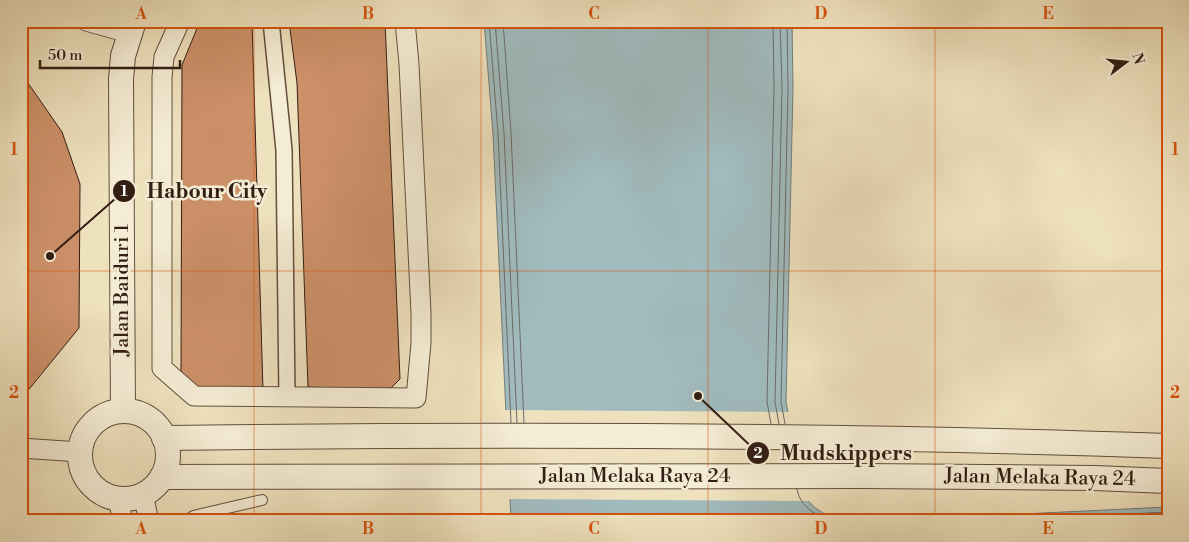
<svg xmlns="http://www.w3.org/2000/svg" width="1189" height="542" font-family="'Libre Bodoni',serif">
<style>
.water{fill:#a0babd;stroke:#747c79}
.pier{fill:#eee1bd}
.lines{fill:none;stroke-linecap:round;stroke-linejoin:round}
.shore{stroke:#6a6c68;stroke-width:1}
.building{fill:#cc9068;stroke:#331e14}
.service-casing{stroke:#624f3e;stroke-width:12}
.pedestrian-casing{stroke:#624f3e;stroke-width:18}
.minor-casing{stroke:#624f3e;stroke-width:21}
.tertiary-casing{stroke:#624f3e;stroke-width:26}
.service{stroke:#f4ecd4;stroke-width:10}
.pedestrian{stroke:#f4ecd4;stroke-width:15}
.minor{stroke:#f4ecd4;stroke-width:19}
.tertiary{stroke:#f4ecd4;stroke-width:24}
.grid{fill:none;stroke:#d6530d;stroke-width:1;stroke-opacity:0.55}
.labels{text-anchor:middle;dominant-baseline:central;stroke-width:5;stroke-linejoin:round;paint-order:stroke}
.street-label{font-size:20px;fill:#331e14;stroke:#f4ecd4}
.leader{fill:none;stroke:#331e14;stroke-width:2}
.callout-dot{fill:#331e14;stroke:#f4ecd4;stroke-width:2}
.mark-label{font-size:15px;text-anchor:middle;font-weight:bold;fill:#fff}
.callout-label{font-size:21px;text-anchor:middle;font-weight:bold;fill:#331e14;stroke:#f4ecd4;stroke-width:5;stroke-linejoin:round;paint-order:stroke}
.neatline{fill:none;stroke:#d6530d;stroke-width:2}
.grid-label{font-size:16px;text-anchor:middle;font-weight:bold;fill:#d6530d}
</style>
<rect width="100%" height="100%" fill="#eee1bd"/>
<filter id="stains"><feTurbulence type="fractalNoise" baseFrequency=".004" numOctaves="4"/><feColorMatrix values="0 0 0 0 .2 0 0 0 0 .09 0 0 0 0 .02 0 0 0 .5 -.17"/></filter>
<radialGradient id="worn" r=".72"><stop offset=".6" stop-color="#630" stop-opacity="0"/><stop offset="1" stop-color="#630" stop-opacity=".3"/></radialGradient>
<polygon class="water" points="484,21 792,21 793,88 786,402 803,495 814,507 823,513 842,518 897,520 1168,507 1168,521 511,521 493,134"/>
<polygon class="pier" points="502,410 790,412 805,494 811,501 506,499"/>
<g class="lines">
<g class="shore">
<polyline points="489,21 498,133 511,423"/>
<polyline points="495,21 504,133 517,423"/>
<polyline points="503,21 511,133 524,423"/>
<polyline points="771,424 767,402 774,88 773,21"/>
<polyline points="779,424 775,402 782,88 780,21"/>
<polyline points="785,424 781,402 788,88 787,21"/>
<path d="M797 489C800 507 816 516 832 521"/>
<polyline points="986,521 1168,512"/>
<polyline points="1113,521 1168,518"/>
</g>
</g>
<g class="building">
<polygon points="200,21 252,21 263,390 199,390 181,375 182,65"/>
<polygon points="289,21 385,21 400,379 387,392 308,387 297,83"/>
<polygon points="21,73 62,132 80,184 79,328 21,399"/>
</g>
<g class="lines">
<g class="service-casing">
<polyline id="service" points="189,521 193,516 262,500"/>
</g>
<g class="pedestrian-casing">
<polyline id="pedestrian" points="271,21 284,150 287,396"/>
</g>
<g class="minor-casing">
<g id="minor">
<polyline points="86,21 129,33"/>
<polyline points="180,21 164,57 162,77 162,368 194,396 416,398 421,343 421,313 409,64 405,21"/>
<polyline points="21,448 80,452"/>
<polyline points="143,495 149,521"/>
<polyline points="118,499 123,521"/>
</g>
</g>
<g class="tertiary-casing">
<g id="tertiary">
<polyline points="123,411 121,79 123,56 134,21"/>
<circle cx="124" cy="455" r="44"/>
<path d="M164 438C499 434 834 434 1168 446"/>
<polyline points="162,477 862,476 1094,478 1168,481"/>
</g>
</g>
<use href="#service" class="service"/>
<use href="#pedestrian" class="pedestrian"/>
<use href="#minor" class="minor"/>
<use href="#tertiary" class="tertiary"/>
</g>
<path class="grid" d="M254 21V521M481 21V521M708 21V521M935 21V521M21 271H1168"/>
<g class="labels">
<g class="street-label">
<text transform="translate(122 290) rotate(-90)">Jalan Baiduri 1</text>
<text x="635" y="476">Jalan Melaka Raya 24</text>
<text transform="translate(1040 478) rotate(1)">Jalan Melaka Raya 24</text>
</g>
</g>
<path class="leader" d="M50 256L124 191M698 396L758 453"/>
<g class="callout-dot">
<circle cx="50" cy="256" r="5"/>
<circle cx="698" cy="396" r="5"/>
<circle cx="124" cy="191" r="12"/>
<circle cx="758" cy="453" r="12"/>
</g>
<g class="mark-label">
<text x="124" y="196">1</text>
<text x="758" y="458">2</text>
</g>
<g class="callout-label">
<text x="207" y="198">Habour City</text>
<text x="846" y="460">Mudskippers</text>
</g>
<rect width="1189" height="542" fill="none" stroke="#eee1bd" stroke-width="55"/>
<g transform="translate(1126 62) rotate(74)" stroke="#f4ecd4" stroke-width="4" paint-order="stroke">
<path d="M0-4L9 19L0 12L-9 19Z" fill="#331e14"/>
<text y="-8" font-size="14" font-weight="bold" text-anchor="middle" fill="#331e14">N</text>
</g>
<path d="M40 60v8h140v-8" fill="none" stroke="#331e14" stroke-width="2.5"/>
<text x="48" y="60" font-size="15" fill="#331e14" stroke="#f4ecd4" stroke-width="4" paint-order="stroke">50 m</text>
<rect x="28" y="28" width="1134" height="486" class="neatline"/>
<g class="grid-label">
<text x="141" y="19">A</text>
<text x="368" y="19">B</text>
<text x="594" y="19">C</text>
<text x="821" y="19">D</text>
<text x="1048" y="19">E</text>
<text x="14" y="155">1</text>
<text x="1175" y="155">1</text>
<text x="14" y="398">2</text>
<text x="1175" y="398">2</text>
<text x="141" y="534">A</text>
<text x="368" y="534">B</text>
<text x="594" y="534">C</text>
<text x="821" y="534">D</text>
<text x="1048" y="534">E</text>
</g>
<rect width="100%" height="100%" filter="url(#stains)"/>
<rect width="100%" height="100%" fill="url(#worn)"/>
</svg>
